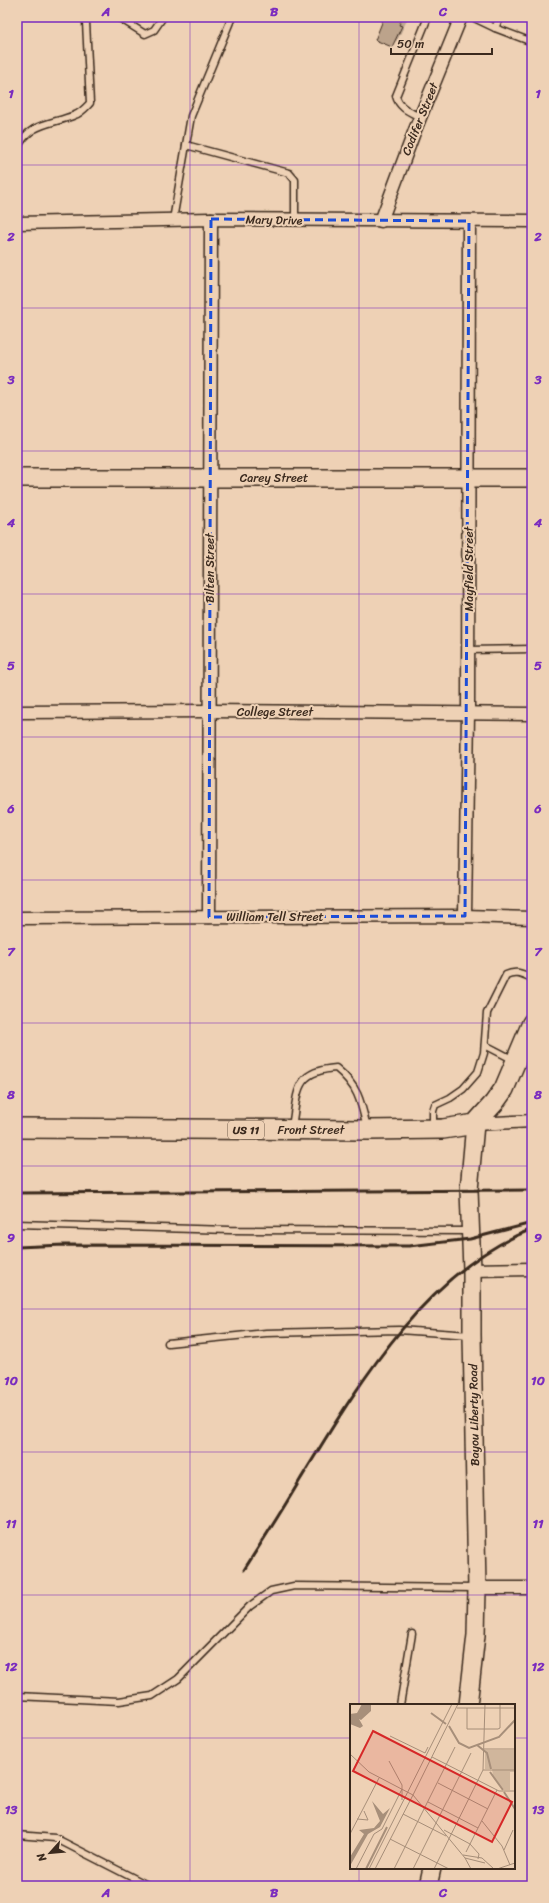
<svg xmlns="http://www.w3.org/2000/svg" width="549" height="1903" font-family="Sriracha,sans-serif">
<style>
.shadow{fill:#0003}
.building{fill:#bca38b;stroke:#3b2a1e}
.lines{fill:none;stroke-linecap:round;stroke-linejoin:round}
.lane-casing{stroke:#3b2a1e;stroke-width:9}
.street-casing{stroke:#3b2a1e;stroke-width:15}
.secondary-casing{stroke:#3b2a1e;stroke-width:20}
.primary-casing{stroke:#3b2a1e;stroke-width:22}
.lane{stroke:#eed1b5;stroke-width:6}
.street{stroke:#eed1b5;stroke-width:12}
.secondary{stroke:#eed1b5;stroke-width:17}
.primary{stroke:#eed1b5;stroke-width:19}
.rail{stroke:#3b2a1e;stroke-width:3}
.marked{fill:none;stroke:#1d4ed8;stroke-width:3;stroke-dasharray:8 5;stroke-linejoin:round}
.grid{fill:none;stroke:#7b2cbf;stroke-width:1;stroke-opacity:0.55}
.labels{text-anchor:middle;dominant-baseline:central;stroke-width:4;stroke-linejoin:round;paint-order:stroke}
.shield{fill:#eed1b5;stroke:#715c4b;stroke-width:1}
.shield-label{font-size:11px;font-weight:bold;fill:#3b2a1e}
.street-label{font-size:12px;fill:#3b2a1e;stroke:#eed1b5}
.inset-river{fill:none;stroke:#a78f7a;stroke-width:2}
.inset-road{fill:none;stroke:#a68e79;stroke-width:1}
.view{fill:#d62828;fill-opacity:0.15;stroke:#d62828;stroke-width:2}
.inset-edge{fill:none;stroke:#3b2a1e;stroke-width:2}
.neatline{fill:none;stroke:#7b2cbf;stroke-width:1.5}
.grid-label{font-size:13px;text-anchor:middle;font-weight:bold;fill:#7b2cbf}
</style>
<rect width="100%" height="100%" fill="#eed1b5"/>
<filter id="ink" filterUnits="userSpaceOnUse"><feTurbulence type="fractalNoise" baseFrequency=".025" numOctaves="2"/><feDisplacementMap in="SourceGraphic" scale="8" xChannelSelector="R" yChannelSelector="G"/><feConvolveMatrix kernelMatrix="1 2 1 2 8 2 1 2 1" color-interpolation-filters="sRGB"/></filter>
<g filter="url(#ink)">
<polygon class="shadow" points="384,17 405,17 407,20 398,39 392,45"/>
<polygon class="building" points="382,17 403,17 399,25 402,26 392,47 375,40 383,20 381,19"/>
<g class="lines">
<g class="lane-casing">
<g id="lane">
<polyline points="118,17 145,34 154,30 163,17"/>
<polyline points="472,17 495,28 532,42"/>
<polyline points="495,28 500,17"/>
<path d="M420 117C410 112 399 108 396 96L428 17"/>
<polyline points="186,145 289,173 295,180 295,220"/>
<path d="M17 149C29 122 51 125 75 115 81 113 86 107 90 103L86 22 88 17"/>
<polyline points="173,220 191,116 232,17"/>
<polyline points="468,650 532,649"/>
<polyline points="485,1045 514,1060"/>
<path d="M292 1127C298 1092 294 1071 336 1068 358 1086 361 1101 367 1128"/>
<path d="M433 1128V1111L435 1105 450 1098 463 1089 478 1072 484 1053 487 1013 506 975C516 970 522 974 532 978"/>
<polyline points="17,1224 230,1230 469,1231"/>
<polyline points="168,1343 266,1333 399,1330 470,1335"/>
<polyline points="17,1696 119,1701 152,1696 178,1679 250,1606 271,1591 294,1586 476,1588"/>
<polyline points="400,1705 412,1634"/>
<polyline points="17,1835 55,1838 149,1886"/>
</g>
</g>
<g class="street-casing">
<g id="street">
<polyline points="381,221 415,130 461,17"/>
<polyline points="17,223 211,219 532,221"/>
<polyline points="17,712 210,711 532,714"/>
<polyline points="465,916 468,713 469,221"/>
<polyline points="209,917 211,219"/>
<polyline points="17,918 465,916 532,918"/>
<polyline points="475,1124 532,1121"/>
<polyline points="472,1270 532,1269"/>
<polyline points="477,1588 532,1588"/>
</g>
</g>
<g class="secondary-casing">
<g id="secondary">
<polyline points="17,478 532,478"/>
<polyline points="468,1705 476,1635 477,1588 472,1335 472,1270 469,1190 475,1124"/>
<polyline points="428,1886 432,1868"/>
</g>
</g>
<g class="primary-casing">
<polyline id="primary" points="17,1128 368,1130 443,1129 475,1124 494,1103 504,1089 532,1023"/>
</g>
<use href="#lane" class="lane"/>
<use href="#street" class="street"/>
<use href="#secondary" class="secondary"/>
<use href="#primary" class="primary"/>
<g class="rail">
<polyline points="17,1193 532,1190"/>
<polyline points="17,1247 64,1245 409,1246 470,1239 532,1223"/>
<path d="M244 1570C263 1540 282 1511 300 1480 357 1387 425 1270 532 1229"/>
</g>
</g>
</g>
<path class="marked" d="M211 219 469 221 465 916 209 917Z"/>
<path class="grid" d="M190 17V1886M359 17V1705M17 165H532M17 308H532M17 451H532M17 594H532M17 737H532M17 880H532M17 1023H532M17 1166H532M17 1309H532M17 1452H532M17 1595H532M17 1738H351M514 1738H532M359 1868V1886"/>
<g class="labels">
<rect class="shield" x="228" y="1121" width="36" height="18" rx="3"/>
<g class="shield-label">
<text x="246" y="1130">US 11</text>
</g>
<g class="street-label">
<text transform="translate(420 119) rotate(-68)">Codifer Street</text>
<text transform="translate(274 220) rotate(1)">Mary Drive</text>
<text x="274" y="478">Carey Street</text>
<text transform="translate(210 568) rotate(-90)">Bilten Street</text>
<text transform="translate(469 569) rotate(-90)">Mayfield Street</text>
<text x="275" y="712">College Street</text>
<text x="275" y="917">William Tell Street</text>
<text x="311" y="1130">Front Street</text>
<text transform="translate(474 1415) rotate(-91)">Bayou Liberty Road</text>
</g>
</g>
<g transform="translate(350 1704)">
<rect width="165" height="165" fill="#eed1b5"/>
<path d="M135 46H165V68H160V86H154L143 71 142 65H135Z" fill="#d0b69c"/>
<path d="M12 0H21V7L11 16 9 15 13 22 10 24 0 20V10L7 9ZM22 97 33 110 40 104 30 123 18 130 0 162V153L14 130 9 126 24 124 30 117Z" fill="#a78f7a"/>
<path class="inset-river" d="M81 9 96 20M99 22 109 39 119 44 149 33 165 16M127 41 137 49 141 65M140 68 153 86M154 88 165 105M16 165 37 123"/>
<path class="inset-road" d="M107 4H165M117 4V25H148L150 24V0M40 32 75 49 78 43M134 45H165M0 50 19 68 63 91 115 154 121 165M82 53 149 87H165M39 57 52 81V96M133 66H165M88 79 138 105M63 91 108 0M78 98 128 124M53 110 96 132M7 115 18 116 14 107M132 117 152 142 160 161M94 126 120 140 129 150 128 155M0 130 29 74M40 135 99 165M154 146 163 126M116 148 147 86M113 151 132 154 144 165M115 154 135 159M6 165 24 130 32 125 52 85M19 165 102 0M25 165 63 91M44 165 105 43M63 165 121 49M84 165 133 66 135 0M147 165 165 159"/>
<path class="view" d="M23 27 162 98 142 138 3 67Z"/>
<rect width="165" height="165" class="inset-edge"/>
</g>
<rect width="549" height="1903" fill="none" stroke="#eed1b5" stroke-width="44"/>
<g transform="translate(50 1853) rotate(243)" stroke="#eed1b5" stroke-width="3" paint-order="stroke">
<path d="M0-3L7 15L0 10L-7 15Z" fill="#3b2a1e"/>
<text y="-6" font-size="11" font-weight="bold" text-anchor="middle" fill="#3b2a1e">N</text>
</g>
<path d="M391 48v6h101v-6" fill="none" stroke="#3b2a1e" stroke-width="2"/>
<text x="397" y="48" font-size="12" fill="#3b2a1e" stroke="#eed1b5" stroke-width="3" paint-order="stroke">50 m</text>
<rect x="22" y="22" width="505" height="1859" class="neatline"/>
<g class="grid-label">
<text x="106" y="16">A</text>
<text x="274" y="16">B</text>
<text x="443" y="16">C</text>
<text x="11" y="98">1</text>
<text x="538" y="98">1</text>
<text x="11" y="241">2</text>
<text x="538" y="241">2</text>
<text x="11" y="384">3</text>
<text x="538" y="384">3</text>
<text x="11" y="527">4</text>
<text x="538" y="527">4</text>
<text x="11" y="670">5</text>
<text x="538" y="670">5</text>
<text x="11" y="813">6</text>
<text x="538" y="813">6</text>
<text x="11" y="956">7</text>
<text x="538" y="956">7</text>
<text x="11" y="1099">8</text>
<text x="538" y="1099">8</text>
<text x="11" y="1242">9</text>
<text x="538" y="1242">9</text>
<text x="11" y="1385">10</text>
<text x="538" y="1385">10</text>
<text x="11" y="1528">11</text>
<text x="538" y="1528">11</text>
<text x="11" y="1671">12</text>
<text x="538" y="1671">12</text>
<text x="11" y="1814">13</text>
<text x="538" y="1814">13</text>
<text x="106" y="1897">A</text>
<text x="274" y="1897">B</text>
<text x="443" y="1897">C</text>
</g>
</svg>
